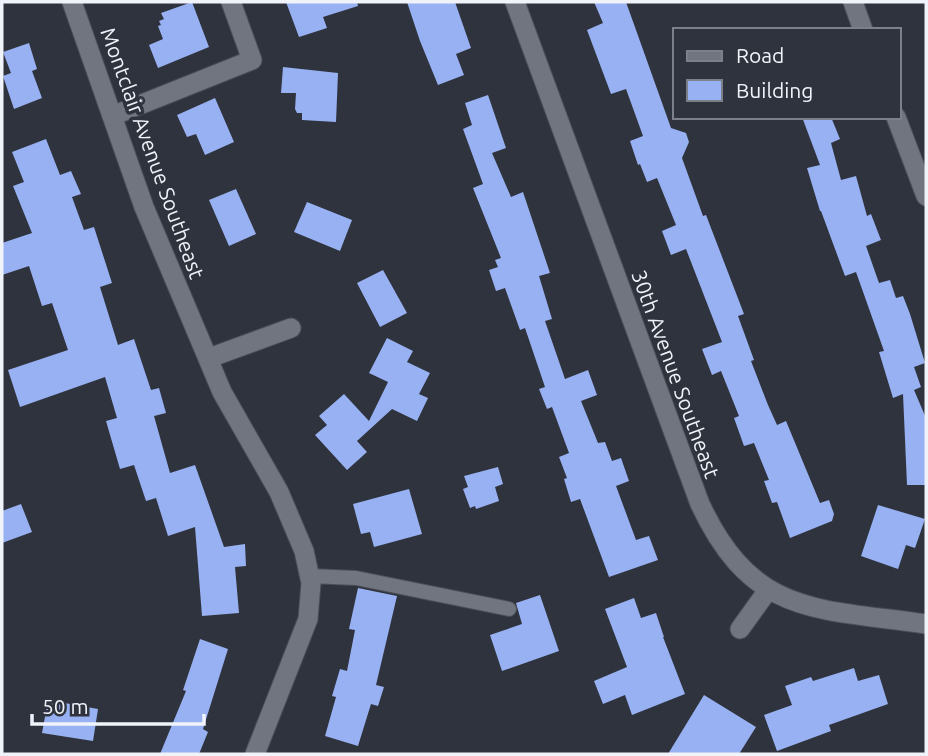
<svg xmlns="http://www.w3.org/2000/svg" width="928" height="756" font-family="Ubuntu,sans-serif">
<style>
.building{fill:#98b1f3}
.lines{fill:none;stroke-linecap:round;stroke-linejoin:round}
.service-casing{stroke:#4b4f57;stroke-width:16}
.minor-casing{stroke:#4b4f57;stroke-width:21}
.service{stroke:#707580;stroke-width:14}
.minor{stroke:#707580;stroke-width:19}
.labels{text-anchor:middle;dominant-baseline:central;stroke-width:7;stroke-linejoin:round;paint-order:stroke}
.street-label{font-size:21px;fill:#f0f3f9;stroke:#2f333d}
</style>
<rect width="100%" height="100%" fill="#2f333d"/>
<g class="building">
<polygon points="192,2 209,47 158,68 149,45 163,39 158,26 161,25 159,21 164,19 161,13"/>
<polygon points="286,2 357,2 358,6 323,17 327,28 299,37"/>
<polygon points="407,2 455,2 471,48 456,54 464,75 438,85 420,41"/>
<polygon points="594,2 626,2 671,128 686,133 689,142 682,158 703,216 706,215 744,314 738,316 754,360 751,361 768,405 777,425 786,421 820,503 829,500 834,514 832,521 790,538 777,502 772,503 764,481 769,480 754,443 744,446 734,418 739,416 721,371 712,375 702,349 722,342 686,249 671,255 662,231 676,225 657,178 647,182 640,164 638,165 630,141 643,136 626,89 611,94 587,30 603,23"/>
<polygon points="29,43 37,69 32,71 42,98 14,109 3,76 11,73 3,52"/>
<polygon points="283,67 338,73 336,122 302,120 302,113 297,113 295,109 296,93 281,93"/>
<polygon points="488,95 506,148 492,153 511,197 523,192 550,273 539,276 552,319 545,321 565,379 588,370 597,395 581,401 598,443 605,442 612,461 621,458 629,481 616,486 636,540 649,536 658,560 609,577 580,499 571,502 564,479 567,478 559,457 569,453 552,407 547,409 539,389 545,387 525,328 520,330 505,288 496,291 489,270 498,267 495,260 501,258 473,188 483,184 463,129 472,125 465,103"/>
<polygon points="215,98 234,142 205,155 196,134 187,137 177,115"/>
<polygon points="802,117 831,117 840,139 831,143 841,180 856,176 867,216 871,214 881,240 866,246 879,283 890,280 896,298 903,296 910,314 925,363 914,367 921,387 914,390 926,418 926,485 907,485 903,394 893,398 879,352 884,351 856,272 845,276 821,211 820,211 807,168 820,165"/>
<polygon points="46,139 60,175 71,171 81,194 72,197 84,230 94,227 112,283 100,287 118,345 134,339 151,390 159,388 166,413 154,416 170,473 195,465 224,547 245,544 246,566 235,567 239,613 202,616 195,527 168,536 156,498 146,501 134,465 120,469 106,421 117,418 105,377 20,407 8,370 68,350 52,303 42,306 29,266 2,275 2,243 32,233 13,186 24,182 12,152"/>
<polygon points="236,189 256,234 229,246 209,200"/>
<polygon points="307,202 352,220 340,251 294,232"/>
<polygon points="383,270 407,313 380,327 357,283"/>
<polygon points="387,338 413,351 407,362 430,373 419,394 428,398 417,421 392,409 357,441 367,452 347,470 315,435 327,425 319,416 344,394 369,421 388,382 369,373"/>
<polygon points="498,467 503,484 495,487 499,501 476,509 475,506 470,508 463,489 468,487 464,476"/>
<polygon points="409,489 422,534 374,547 370,532 361,534 353,504"/>
<polygon points="21,504 32,532 2,543 2,511"/>
<polygon points="878,505 925,519 915,548 906,545 898,569 861,556"/>
<polygon points="358,588 397,596 376,685 384,687 378,706 371,704 358,746 325,736 336,697 332,696 340,669 347,671 355,630 349,629"/>
<polygon points="540,595 559,651 502,671 490,635 522,624 516,603"/>
<polygon points="634,598 641,618 656,613 664,637 663,637 685,694 632,715 625,695 603,704 594,681 627,667 605,609"/>
<polygon points="200,639 228,649 203,729 208,732 199,754 160,754 186,691 183,690"/>
<polygon points="854,668 858,681 879,675 888,704 829,725 831,731 777,751 764,715 792,705 785,686 811,677 813,681"/>
<polygon points="704,695 756,727 739,754 668,754"/>
<polygon points="48,700 98,709 93,741 42,733"/>
</g>
<g class="lines">
<g class="service-casing">
<polyline id="service" points="310,576 356,578 509,609"/>
</g>
<g class="minor-casing">
<g id="minor">
<polyline points="72,2 144,207 222,392 279,492 304,551 311,583 308,619 255,754"/>
<path d="M515 2 700 504C753 617 817 608 926 624"/>
<polyline points="853,2 863,30"/>
<polyline points="112,116 252,60 231,2"/>
<polyline points="896,117 926,196"/>
<polyline points="209,358 291,328"/>
<polyline points="740,629 768,590"/>
</g>
</g>
<use href="#service" class="service"/>
<use href="#minor" class="minor"/>
</g>
<g class="labels">
<g class="street-label">
<text transform="translate(153 153) rotate(70)">Montclair Avenue Southeast</text>
<text transform="translate(676 374) rotate(70)">30th Avenue Southeast</text>
</g>
</g>
<rect width="928" height="756" fill="none" stroke="#f0f3f9" stroke-width="7"/>
<rect x="673" y="28" width="228" height="91" fill="#2f333d" stroke="#7c8088" stroke-width="2"/>
<rect x="687" y="51" width="35" height="10" fill="#707580" stroke="#7c8088" stroke-width="2"/>
<text x="736" y="63" font-size="21" fill="#f0f3f9">Road</text>
<rect x="687" y="80" width="35" height="21" fill="#98b1f3" stroke="#7c8088" stroke-width="2"/>
<text x="736" y="98" font-size="21" fill="#f0f3f9">Building</text>
<path d="M32 714v10h172v-10" fill="none" stroke="#f0f3f9" stroke-width="3.5"/>
<text x="42" y="714" font-size="21" fill="#f0f3f9" stroke="#2f333d" stroke-width="5" paint-order="stroke">50 m</text>
</svg>
